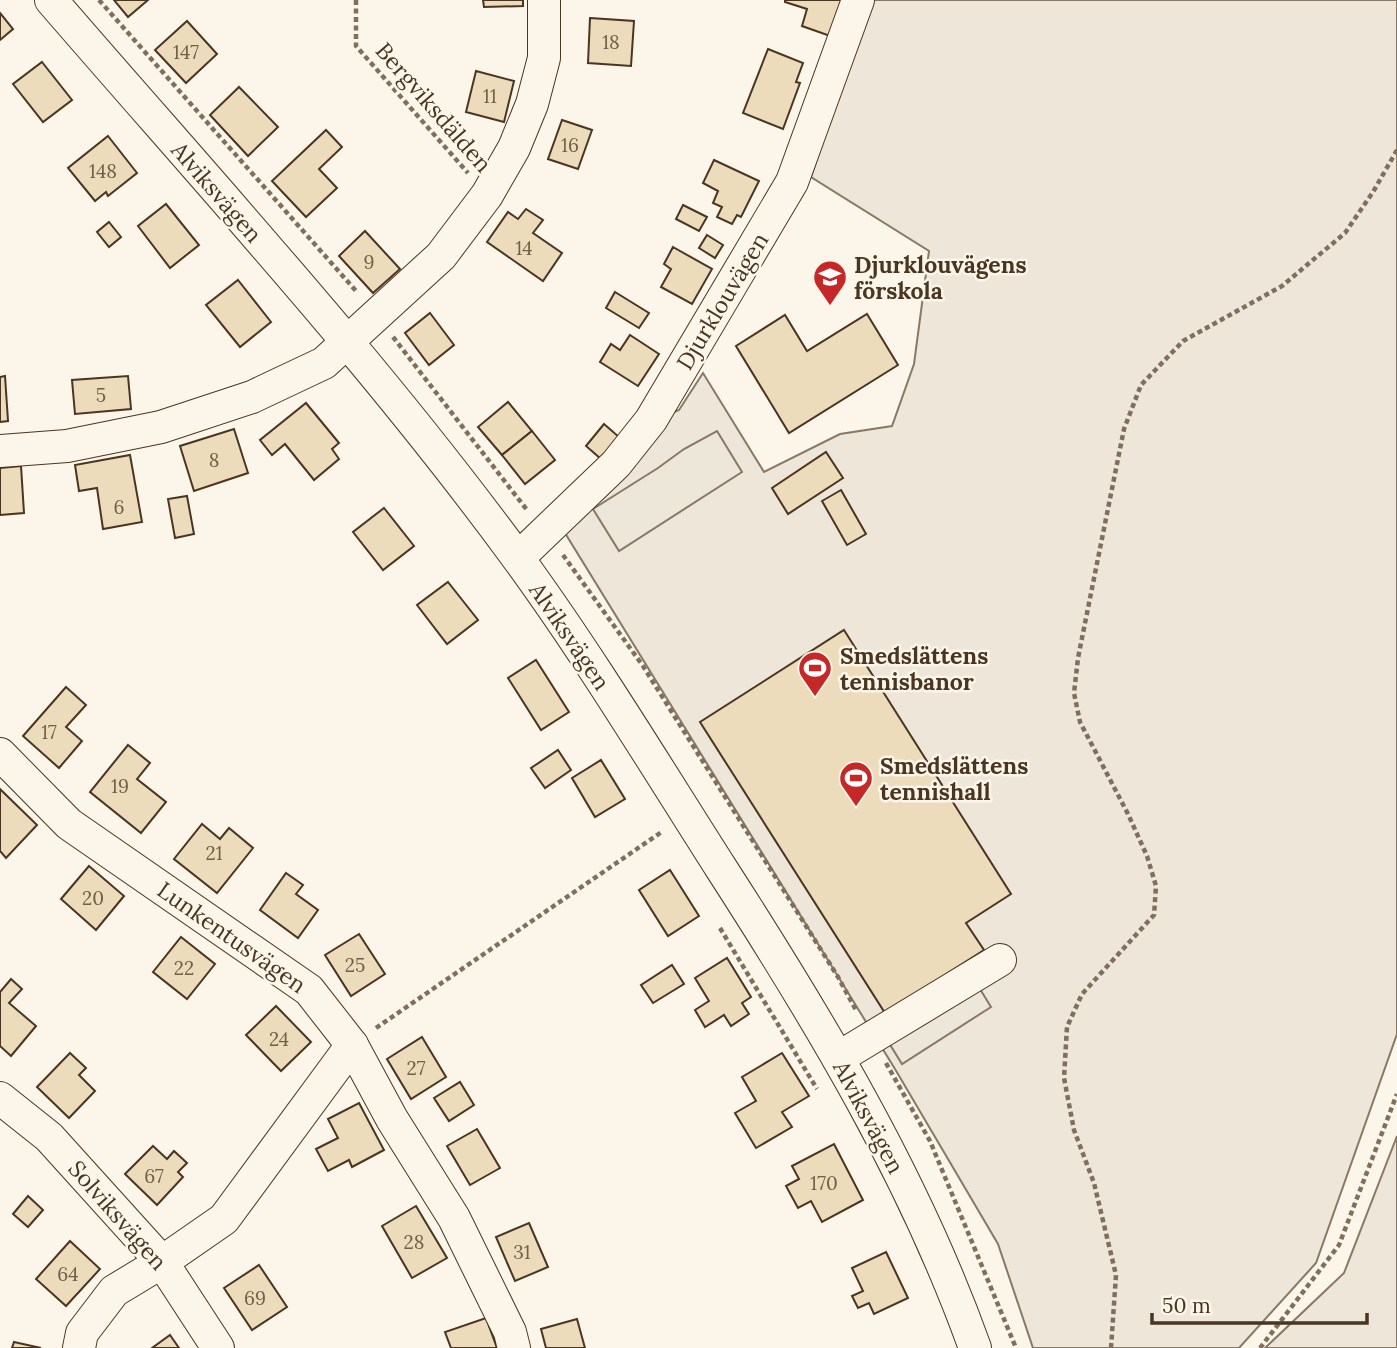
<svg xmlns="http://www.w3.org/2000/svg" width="1397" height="1348" font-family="Lora,serif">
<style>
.green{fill:#ede6d9;stroke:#887966;stroke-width:2}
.parking{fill:#ede7d9;stroke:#887966;stroke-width:2}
.building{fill:#ecdcbc;stroke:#4a3520;stroke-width:2}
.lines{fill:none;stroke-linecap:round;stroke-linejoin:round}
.minor-casing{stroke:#4a3520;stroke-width:34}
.path{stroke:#7f6f5c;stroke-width:4.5;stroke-dasharray:5 3.5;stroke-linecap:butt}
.minor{stroke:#fbf6e9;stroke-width:32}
.labels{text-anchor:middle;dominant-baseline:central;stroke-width:5;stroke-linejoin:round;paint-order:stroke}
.number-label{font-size:19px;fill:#725f47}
.street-label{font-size:23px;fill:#4a3520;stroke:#fbf6e9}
.poi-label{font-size:23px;font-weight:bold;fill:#4a3520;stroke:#fbf6e9;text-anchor:start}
</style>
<rect width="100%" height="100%" fill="#fbf6e9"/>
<g class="green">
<polygon points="870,0 1397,0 1397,1034 1316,1263 1239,1348 1033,1348 998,1244 895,1069 565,533 672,413 679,410 703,373 764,472 840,434 892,426 914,364 929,251 811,177"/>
<polygon points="1397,1136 1397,1348 1265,1348 1344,1273"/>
</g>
<g class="parking">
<polygon points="717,431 742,472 619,551 593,509 658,468 684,449"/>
<polygon points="972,976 991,1007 902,1064 881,1030"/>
</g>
<g class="building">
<polygon points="114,0 148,0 128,17"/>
<polygon points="483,0 523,0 523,6 484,7"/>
<polygon points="785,0 846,0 833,37 802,26 807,9 785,2"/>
<polygon points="0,13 13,29 0,40"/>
<polygon points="590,18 634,21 631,66 588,63"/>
<polygon points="187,21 217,54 186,83 155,50"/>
<polygon points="768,49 803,63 796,82 800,83 783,129 743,113"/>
<polygon points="42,62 72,100 43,122 13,84"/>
<polygon points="476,71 514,81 504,122 466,112"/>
<polygon points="239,87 278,127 248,156 210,115"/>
<polygon points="562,120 592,130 578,169 548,159"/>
<polygon points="326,130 342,147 319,169 337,188 306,217 272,181"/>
<polygon points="108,136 137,173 108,196 106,192 95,201 68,168"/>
<polygon points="714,160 759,181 741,217 737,215 732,224 717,217 722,207 713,203 718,191 703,183"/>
<polygon points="166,204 199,245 170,268 138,226"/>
<polygon points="683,205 707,217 699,231 676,219"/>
<polygon points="526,209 543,220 533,233 562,253 543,281 487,242 508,212 518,219"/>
<polygon points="109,222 121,237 109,247 97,232"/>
<polygon points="365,231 400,269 373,293 339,256"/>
<polygon points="707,235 723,245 715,258 699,248"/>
<polygon points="673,247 712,269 692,304 661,287 671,269 664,264"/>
<polygon points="238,280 271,322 240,347 206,305"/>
<polygon points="615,292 649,313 639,328 606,308"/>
<polygon points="430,313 454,345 429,365 405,333"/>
<polygon points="867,314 898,365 789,433 736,346 785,315 807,351"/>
<polygon points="630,335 659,354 638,386 600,362 611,344 620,350"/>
<polygon points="5,376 8,421 0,422 0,377"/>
<polygon points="128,376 131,409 75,414 72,380"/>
<polygon points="508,402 532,431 502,455 478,427"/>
<polygon points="306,403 339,443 332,449 339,459 314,480 285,444 272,455 260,440"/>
<polygon points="604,424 619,437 601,459 586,446"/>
<polygon points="234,429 248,473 194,491 180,446"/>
<polygon points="532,431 555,460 525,484 502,455"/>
<polygon points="826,452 843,478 788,514 772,488"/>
<polygon points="130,455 142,522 103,529 97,488 79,491 75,465"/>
<polygon points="21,466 24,513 0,515 0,468"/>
<polygon points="841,490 866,534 847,545 822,501"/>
<polygon points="187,496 194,534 175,538 168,499"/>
<polygon points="384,508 414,546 383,570 353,532"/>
<polygon points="448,582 478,620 447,644 417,605"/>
<polygon points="844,630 1011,894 966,923 984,950 885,1013 700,722"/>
<polygon points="536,660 569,712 541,730 508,678"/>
<polygon points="66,687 86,705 66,727 82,741 59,768 23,736"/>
<polygon points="128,745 150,763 137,779 166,802 141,833 90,792"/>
<polygon points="558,750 571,770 545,788 531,768"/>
<polygon points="601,760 625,799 595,817 572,778"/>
<polygon points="0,789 37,825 6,858 0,851"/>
<polygon points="202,824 220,839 229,828 253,848 217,893 174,859"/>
<polygon points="89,866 124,896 96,930 61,899"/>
<polygon points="670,870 699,916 668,936 639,890"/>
<polygon points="286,873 303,885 296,894 318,910 298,938 260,910"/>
<polygon points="359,934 385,974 351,996 325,955"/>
<polygon points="181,937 215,964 187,999 153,972"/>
<polygon points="727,958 751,997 742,1003 749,1014 731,1026 724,1015 705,1027 695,1010 709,1001 695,978"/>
<polygon points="672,965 684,984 653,1003 641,985"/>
<polygon points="11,979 22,989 9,1003 36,1026 11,1056 0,1046 0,992"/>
<polygon points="276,1006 311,1042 281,1071 246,1035"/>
<polygon points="422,1037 446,1077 411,1099 387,1059"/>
<polygon points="70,1053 86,1068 79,1075 95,1091 69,1118 37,1087"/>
<polygon points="782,1053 809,1096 782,1112 792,1127 756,1148 735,1113 756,1101 742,1077"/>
<polygon points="460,1082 474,1105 449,1121 434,1098"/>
<polygon points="359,1103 384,1150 352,1167 349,1160 328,1171 316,1149 338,1138 328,1119"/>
<polygon points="477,1129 500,1168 470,1185 447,1146"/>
<polygon points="834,1144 863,1200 822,1222 811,1201 798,1208 786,1186 799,1179 792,1166"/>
<polygon points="153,1146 167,1159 174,1151 187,1163 178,1172 183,1177 157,1205 125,1174"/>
<polygon points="28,1196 43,1210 28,1227 13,1214"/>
<polygon points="416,1206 447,1258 412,1278 382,1226"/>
<polygon points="529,1223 548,1267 515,1281 496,1237"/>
<polygon points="70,1241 100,1269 66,1306 36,1279"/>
<polygon points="886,1252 908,1298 874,1314 869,1303 858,1308 852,1296 863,1291 852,1268"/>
<polygon points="259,1265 287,1307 252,1330 224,1288"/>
<polygon points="486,1318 497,1348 451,1348 445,1332"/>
<polygon points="577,1319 585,1348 546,1348 541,1329"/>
<polygon points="170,1335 179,1348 152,1348"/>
<polygon points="14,1342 41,1348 12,1348"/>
</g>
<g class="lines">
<g class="minor-casing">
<g id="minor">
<path d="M51 0C209 183 374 362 517 557 590 657 654 763 721 868 819 1020 914 1177 975 1348"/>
<polyline points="0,451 67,446 161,427 252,397 324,363 441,256 487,195 514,148 532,104 544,58 544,0"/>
<polyline points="518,558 616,464 651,420 792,182 858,0"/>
<polyline points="0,754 69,824 309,990 352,1045 392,1119 454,1218 510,1332 514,1348"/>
<polyline points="838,1058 1000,960"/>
<polyline points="0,1098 49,1137 162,1262 218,1348"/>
<polyline points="79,1348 82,1333 114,1291 162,1262 224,1219 352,1045"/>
</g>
</g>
<g class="path">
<polyline points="99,0 357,292"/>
<polyline points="356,0 356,46 468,173"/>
<polyline points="393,337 527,510"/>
<polyline points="563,555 643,666 838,977 857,1012"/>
<polyline points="720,928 817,1089"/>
<polyline points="376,1028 663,831"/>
<polyline points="886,1063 930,1141 1016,1348"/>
<polyline points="1111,1348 1116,1275 1094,1183 1074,1130 1064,1078 1067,1027 1082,994 1154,915 1156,886 1147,856 1128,814 1080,722 1074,693 1078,658 1124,429 1141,385 1183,341 1282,286 1345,233 1373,192 1397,150"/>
<polyline points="1260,1348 1339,1245 1397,1094"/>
</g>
<use href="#minor" class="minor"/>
</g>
<defs>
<g id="school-pin" transform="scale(1.75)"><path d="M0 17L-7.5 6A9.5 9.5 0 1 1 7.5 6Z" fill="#c62828" stroke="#fbf6e9"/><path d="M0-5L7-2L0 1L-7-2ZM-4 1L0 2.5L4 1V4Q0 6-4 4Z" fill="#fff"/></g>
<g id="stadium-pin" transform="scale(1.75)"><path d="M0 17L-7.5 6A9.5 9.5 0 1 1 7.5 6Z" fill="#c62828" stroke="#fbf6e9"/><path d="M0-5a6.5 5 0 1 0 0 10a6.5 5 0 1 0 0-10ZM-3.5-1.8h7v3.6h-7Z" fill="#fff"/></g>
</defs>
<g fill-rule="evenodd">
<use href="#school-pin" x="830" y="277"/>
<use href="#stadium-pin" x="815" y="668"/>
<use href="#stadium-pin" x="856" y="778"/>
</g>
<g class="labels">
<g class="number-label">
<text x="611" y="42">18</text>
<text x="186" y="52">147</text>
<text x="490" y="96">11</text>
<text x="570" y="145">16</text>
<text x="103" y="171">148</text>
<text x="524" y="248">14</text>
<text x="369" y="262">9</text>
<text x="101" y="395">5</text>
<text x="214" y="460">8</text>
<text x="119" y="507">6</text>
<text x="49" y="732">17</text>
<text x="120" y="786">19</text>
<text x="214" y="853">21</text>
<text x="93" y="898">20</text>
<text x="355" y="965">25</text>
<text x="184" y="968">22</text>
<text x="279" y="1039">24</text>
<text x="416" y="1068">27</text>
<text x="154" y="1176">67</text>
<text x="824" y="1183">170</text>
<text x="414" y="1242">28</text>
<text x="522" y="1252">31</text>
<text x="68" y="1274">64</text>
<text x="255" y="1298">69</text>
</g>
<g class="street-label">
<text transform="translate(434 107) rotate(49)">Bergviksdälden</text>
<text transform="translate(217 192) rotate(49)">Alviksvägen</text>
<text transform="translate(722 301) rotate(-59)">Djurklouvägen</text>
<text transform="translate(570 636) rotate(56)">Alviksvägen</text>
<text transform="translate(232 937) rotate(35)">Lunkentusvägen</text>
<text transform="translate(869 1117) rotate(62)">Alviksvägen</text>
<text transform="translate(118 1215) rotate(49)">Solviksvägen</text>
</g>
<g class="poi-label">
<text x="854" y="264">Djurklouvägens<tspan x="854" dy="26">förskola</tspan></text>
<text x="840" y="655">Smedslättens<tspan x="840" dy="26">tennisbanor</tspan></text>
<text x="880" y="765">Smedslättens<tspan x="880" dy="26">tennishall</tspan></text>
</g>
</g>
<path d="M1152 1313v10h215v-10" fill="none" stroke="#4a3520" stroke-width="3.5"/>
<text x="1162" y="1313" font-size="21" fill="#4a3520" stroke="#fbf6e9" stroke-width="5" paint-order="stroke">50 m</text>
</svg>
